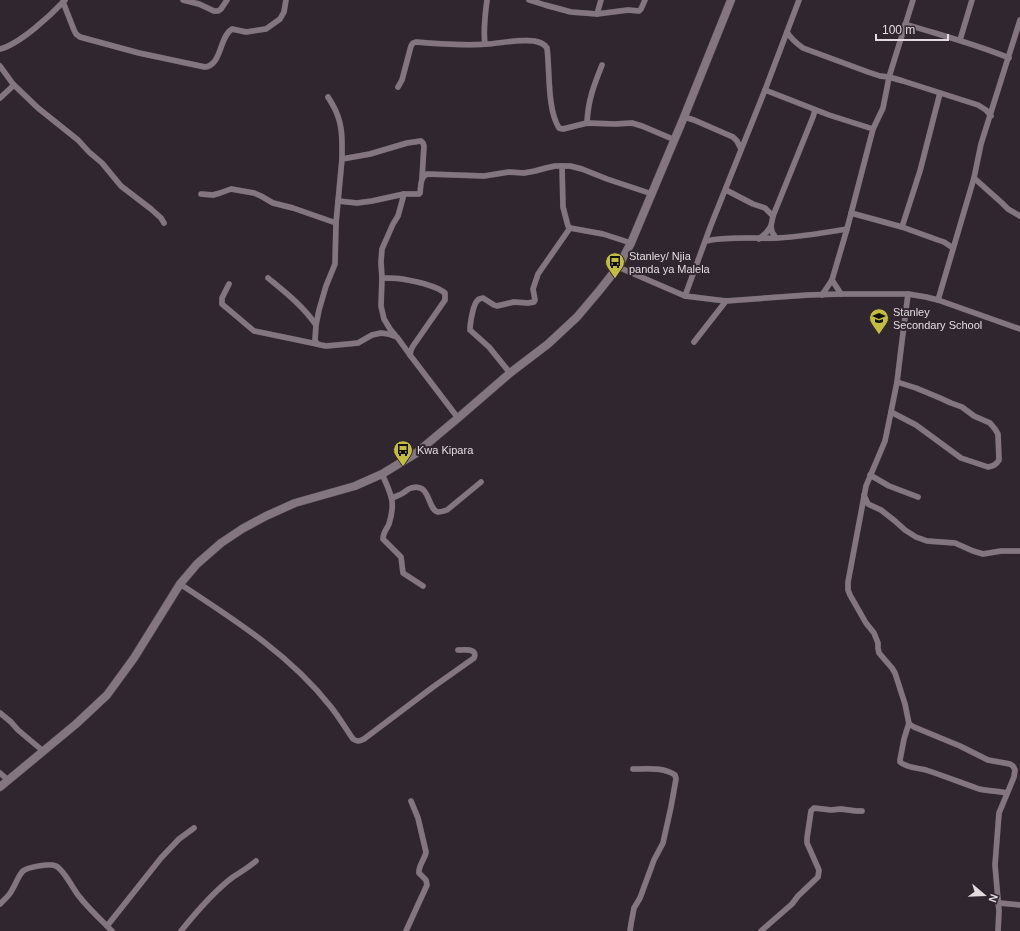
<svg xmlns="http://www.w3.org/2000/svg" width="1020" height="931" font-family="Arial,sans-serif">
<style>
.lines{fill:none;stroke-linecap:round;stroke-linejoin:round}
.minor-casing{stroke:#4d444b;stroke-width:6}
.secondary-casing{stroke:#4d444b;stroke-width:9}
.minor{stroke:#837681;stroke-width:5.5}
.secondary{stroke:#837681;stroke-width:8}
.labels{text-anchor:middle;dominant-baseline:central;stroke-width:4;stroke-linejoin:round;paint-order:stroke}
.poi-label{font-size:11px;fill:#e2dbe0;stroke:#30262f;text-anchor:start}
</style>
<rect width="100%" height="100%" fill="#30262f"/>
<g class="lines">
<g class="minor-casing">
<g id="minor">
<polyline points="183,0 199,4 214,11 218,11 221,9 227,0"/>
<polyline points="529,0 545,5 571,12 597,14 628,10 639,11 641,9 645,0"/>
<path d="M63 2 74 30 76 34 80 37 139 53 205 67C222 65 219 37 232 29L246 32 266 29 280 19 284 12 286 0"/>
<polyline points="597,14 601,0"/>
<path d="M905 24C940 35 975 44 1009 58"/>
<path d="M787 32C791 39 796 43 803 48L868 72 880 76 889 77 903 81 978 105 986 110 991 116"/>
<polyline points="960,40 972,0"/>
<path d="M485 44C483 30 485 15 487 0"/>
<path d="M0 49C20 44 51 15 65 0"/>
<polyline points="0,66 13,84 38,108 78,140 89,152 102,163 121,186 151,209 161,218 164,223"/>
<path d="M398 87 402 80 411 46 413 43 416 42C440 44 464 46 488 44 503 43 519 39 534 41 539 42 544 43 547 48 550 71 547 109 559 128L563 129 587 123 615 124 632 123 642 126 675 140"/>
<polyline points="765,90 829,115 873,129"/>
<path d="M328 97C331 102 335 108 337 114 343 128 342 144 342 159"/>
<polyline points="0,98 14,85"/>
<polyline points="684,117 694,120 733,137 737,141 741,149"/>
<path d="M587 123C588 100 594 85 602 65"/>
<polyline points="562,166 563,207 568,226 570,228 603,234 631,243"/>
<polyline points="422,178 424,146 423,143 421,141 407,143 370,154 342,159 336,223 335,264 326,286 319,310 316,325 315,340 317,344 321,345 326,346 348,344 358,343 372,335 381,333 388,334 397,337 410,355 458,418"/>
<polyline points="974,178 1002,203 1008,209 1020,216"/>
<polyline points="726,190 753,204 765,208 773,216"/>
<polyline points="201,194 213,195 220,193 231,189 254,193 261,196 273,203 293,208 336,223"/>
<path d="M338 201 357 203 372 201 404 194H419L420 193C421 186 420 177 427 174L484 176 509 172 524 173 535 171 546 168 555 166H570L582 169 607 179 652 194"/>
<polyline points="851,213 902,227 938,240 944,242 953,248"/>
<polyline points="902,227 920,171 940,93"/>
<polyline points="776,238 772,232 771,226 773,216 813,117 815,110"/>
<polyline points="759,239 766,233 771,226"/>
<path d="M706 241C729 236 753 239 777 238 800 237 823 233 847 229"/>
<polyline points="618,267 685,296 726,301 808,295 841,294 908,294 926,297 938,300 1020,329"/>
<path d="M268 278C285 292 303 306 316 325"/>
<path d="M382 278C389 278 395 278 402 279 414 281 435 285 445 293V300L413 346 411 350 410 355"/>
<polyline points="832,280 841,294"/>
<polyline points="229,284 222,298 222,304 254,331 317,344"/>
<polyline points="908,294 902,341 897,382 891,412 885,441 866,486 848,582 848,590 850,595 866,623 874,633 878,643 878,648 879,653 892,668 895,673 905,704 909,724 914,727 960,746 988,760 1010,764 1013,766 1015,770 1014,777 999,813 995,865 999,911 998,931"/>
<polyline points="822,295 832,280 847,229 873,129 883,108 887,88 889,77 913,0"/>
<polyline points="685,296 711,225 765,90 799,0"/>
<polyline points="938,300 974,178 981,144 1020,20"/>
<polyline points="395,335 390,329 384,319 381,306 382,278 381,262 382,249 393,224 398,216 404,194"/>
<polyline points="694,342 726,301"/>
<path d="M510 373 489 347 470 330C470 324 473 305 477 301 479 298 480 299 483 298L494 305 497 306 514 302 528 303 534 302 535 300 533 289 538 274 570 228"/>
<path d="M891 412 916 425 961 458 988 467C993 466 996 465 999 460L998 434 995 429 990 423 974 416 962 407 951 403 940 398 916 388 897 382"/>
<path d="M382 474C391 494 396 502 389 524 387 529 383 532 383 539L401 557 403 573 423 586"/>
<polyline points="870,475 889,486 918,497"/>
<polyline points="864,495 868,504 881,510 895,521 905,530 916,537 927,541 955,543 973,551 983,554 1001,551 1020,551"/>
<path d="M392 498C396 496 400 495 403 493 406 491 408 489 411 488 431 482 427 510 438 512 441 512 444 511 447 510L481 482"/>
<path d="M180 584C235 620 290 655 331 707 339 717 346 729 353 739 358 742 360 741 364 739L433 687 474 658C478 648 465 650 458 650"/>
<polyline points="0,713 11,722 18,730 43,751"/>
<path d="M909 723 904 739 900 760V762C907 768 918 768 926 770 944 776 962 783 979 789 988 791 998 791 1007 793"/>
<polyline points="0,773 8,780"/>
<polyline points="999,903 1020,905"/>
<path d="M0 904C4 900 10 895 12 890 16 884 18 876 23 871 28 867 50 863 56 866 64 870 72 887 78 895 88 908 101 920 112 931"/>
<polyline points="107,926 161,858 179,839 194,828"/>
<path d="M181 931C197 911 213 892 233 877 241 872 249 867 256 861"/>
<path d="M406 931 427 885 426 880 419 873C418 866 425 859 426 852L418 818 411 801"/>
<path d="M630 931 631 924 634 908 640 898 654 860 663 843 671 807 676 779 675 775C663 767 647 769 633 769"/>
<polyline points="761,931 792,904 798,896 818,877 819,870 807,843 807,838 811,811 814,808 831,810 841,809 856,811 862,811"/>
</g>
</g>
<g class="secondary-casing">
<polyline id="secondary" points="0,787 76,724 107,695 134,658 180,584 197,564 221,543 242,529 266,516 295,503 355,486 382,474 415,454 458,418 510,373 548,344 577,317 599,291 618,267 631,243 684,117 731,0"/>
</g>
<use href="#minor" class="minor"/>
<use href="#secondary" class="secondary"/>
</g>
<defs>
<g id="bus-pin" transform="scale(1)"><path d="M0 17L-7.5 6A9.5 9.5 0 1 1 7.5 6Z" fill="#c2bd3f" stroke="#30262f"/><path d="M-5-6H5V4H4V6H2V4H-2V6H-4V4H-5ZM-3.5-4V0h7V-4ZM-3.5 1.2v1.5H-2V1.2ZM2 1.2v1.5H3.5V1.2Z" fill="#111"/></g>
<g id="school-pin" transform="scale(1)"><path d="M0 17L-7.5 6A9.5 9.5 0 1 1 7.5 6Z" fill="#c2bd3f" stroke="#30262f"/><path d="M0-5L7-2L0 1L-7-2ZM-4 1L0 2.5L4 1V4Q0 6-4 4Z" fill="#111"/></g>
</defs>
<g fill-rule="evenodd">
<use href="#bus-pin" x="615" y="262"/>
<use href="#school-pin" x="879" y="318"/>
<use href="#bus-pin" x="403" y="450"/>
</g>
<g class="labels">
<g class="poi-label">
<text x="629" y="256">Stanley/ Njia<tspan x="629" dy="13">panda ya Malela</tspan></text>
<text x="893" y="312">Stanley<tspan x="893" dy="13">Secondary School</tspan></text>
<text x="417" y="450">Kwa Kipara</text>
</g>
</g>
<g transform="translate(984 895) rotate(109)" stroke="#30262f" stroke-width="3" paint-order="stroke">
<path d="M0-3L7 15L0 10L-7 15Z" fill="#e2dbe0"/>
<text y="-6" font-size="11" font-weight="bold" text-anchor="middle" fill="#e2dbe0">N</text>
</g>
<path d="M876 34v6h72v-6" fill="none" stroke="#e2dbe0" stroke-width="2"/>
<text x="882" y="34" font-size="12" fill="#e2dbe0" stroke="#30262f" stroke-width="3" paint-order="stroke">100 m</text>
</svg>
